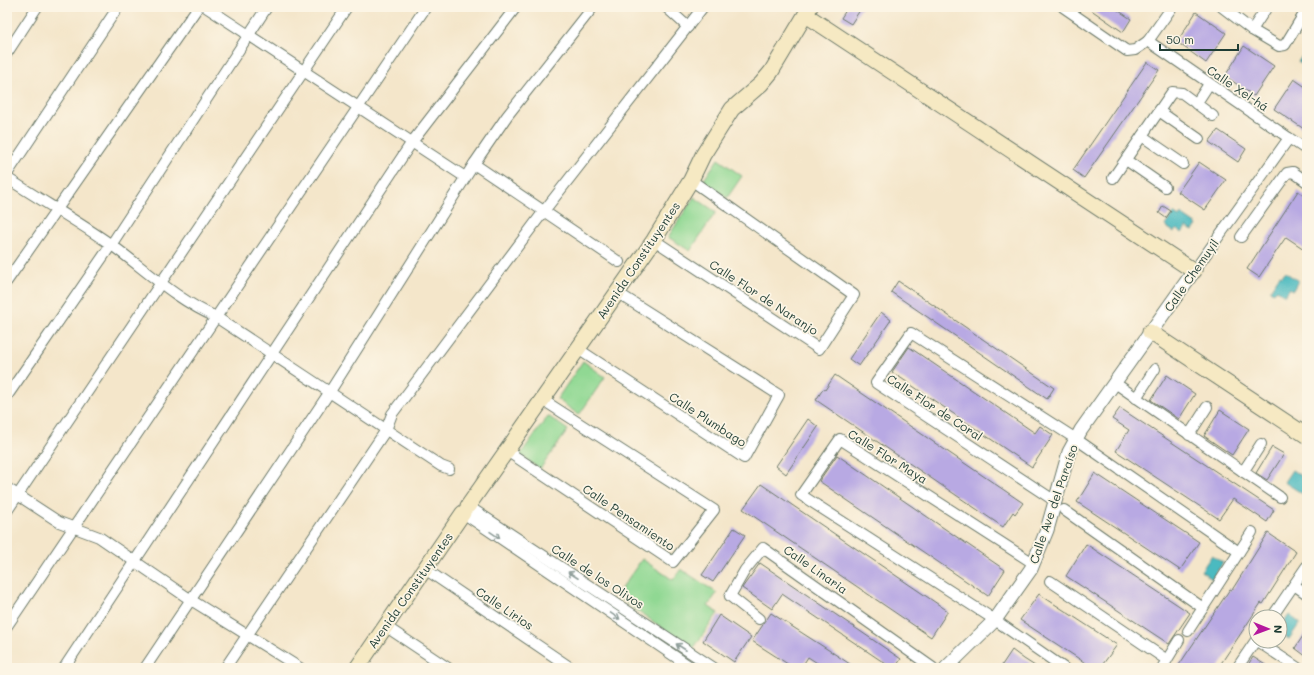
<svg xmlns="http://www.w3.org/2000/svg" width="1314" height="675" font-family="Mali,sans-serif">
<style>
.green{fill:#90d893;stroke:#588a64}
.water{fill:#4bbac0;stroke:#357c7a}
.building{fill:#b8a9e3}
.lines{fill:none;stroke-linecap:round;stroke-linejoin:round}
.minor-casing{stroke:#6a7868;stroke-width:12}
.tertiary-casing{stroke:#6a7868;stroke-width:15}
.secondary-casing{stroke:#6a7868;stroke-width:17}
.minor{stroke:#fff;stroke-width:10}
.tertiary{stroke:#fff;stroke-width:13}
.secondary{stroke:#f6e9c3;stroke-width:15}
.oneway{stroke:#8f9e9a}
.labels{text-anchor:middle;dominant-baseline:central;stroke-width:3.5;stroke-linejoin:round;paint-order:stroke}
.street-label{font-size:12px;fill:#1f3d34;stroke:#fcf5e5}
</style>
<rect width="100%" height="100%" fill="#fcf5e5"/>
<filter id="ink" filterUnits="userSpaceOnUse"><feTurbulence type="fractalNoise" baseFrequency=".025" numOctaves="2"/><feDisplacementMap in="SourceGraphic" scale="8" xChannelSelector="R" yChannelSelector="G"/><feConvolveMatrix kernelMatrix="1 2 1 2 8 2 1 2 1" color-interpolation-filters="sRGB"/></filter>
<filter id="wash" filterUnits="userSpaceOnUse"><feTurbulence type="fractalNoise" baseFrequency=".012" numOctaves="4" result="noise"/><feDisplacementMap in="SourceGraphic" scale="16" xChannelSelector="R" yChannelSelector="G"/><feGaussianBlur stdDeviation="0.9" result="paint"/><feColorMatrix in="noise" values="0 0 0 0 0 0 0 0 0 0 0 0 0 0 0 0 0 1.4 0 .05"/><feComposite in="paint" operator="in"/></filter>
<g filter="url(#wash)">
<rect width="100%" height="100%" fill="#f4e6ca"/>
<g class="green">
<polygon points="718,159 742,176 727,198 703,181"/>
<polygon points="694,197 716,212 690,251 668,237"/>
<polygon points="583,361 605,377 579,415 557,399"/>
<polygon points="548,416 568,430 540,469 520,455"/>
<polygon points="642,559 673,580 681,569 717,593 708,606 718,613 693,649 616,596"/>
</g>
<g class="water">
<polygon points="1307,49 1307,63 1305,62 1303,65 1298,62"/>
<polygon points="1173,213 1179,217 1181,214 1197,225 1193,231 1186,227 1182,233 1177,229 1174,232 1165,226"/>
<polygon points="1285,272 1298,281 1293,290 1290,288 1285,295 1277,290 1274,293 1270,290 1280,275 1282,276"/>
<polygon points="1292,470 1307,480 1306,496 1284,482"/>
<polygon points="1212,555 1223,563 1212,579 1201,571"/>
<polygon points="1289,615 1300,623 1289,639 1280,633 1280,628"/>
</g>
<g id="blocks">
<g class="building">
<polygon points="848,7 862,7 851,24 841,18"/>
<polygon points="1087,7 1113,7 1131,19 1123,32"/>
<polygon points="1196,12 1226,33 1206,63 1177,42"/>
<polygon points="1244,46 1274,66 1254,96 1225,76"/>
<polygon points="1147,62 1159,70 1084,178 1073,170"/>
<polygon points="1294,79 1307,88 1307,124 1304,129 1274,109"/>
<polygon points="1218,130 1246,149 1238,162 1209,142"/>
<polygon points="1199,162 1226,180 1205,210 1178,192"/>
<polygon points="1298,191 1307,197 1307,251 1286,237 1259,277 1247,269"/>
<polygon points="1163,206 1171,211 1166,218 1159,213"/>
<polygon points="898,281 1054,388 1047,399 891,292"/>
<polygon points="881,312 891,320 859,366 849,359"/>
<polygon points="909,347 1035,433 1040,426 1053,435 1032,467 892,372"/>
<polygon points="835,375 1023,503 1015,514 1013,512 1003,527 816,400 823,389 825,390"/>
<polygon points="1167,375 1195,394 1179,419 1151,400"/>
<polygon points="1120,408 1274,510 1267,522 1233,499 1219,519 1116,451 1129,430 1112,419"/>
<polygon points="1220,410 1249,429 1232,455 1204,436"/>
<polygon points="808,419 818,427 786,474 776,466"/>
<polygon points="1272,447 1284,454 1267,480 1256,473"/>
<polygon points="837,455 1005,570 988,596 819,481"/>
<polygon points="1095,473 1199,542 1180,570 1077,502"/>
<polygon points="761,484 948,611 931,637 743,509"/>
<polygon points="734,528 745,535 713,582 702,575"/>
<polygon points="1268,533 1296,552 1263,604 1261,603 1218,668 1177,668 1230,589 1232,590"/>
<polygon points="1086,544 1190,613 1169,644 1066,576"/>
<polygon points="760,563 901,659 895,668 892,668 782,594 772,609 742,588"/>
<polygon points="1039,594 1117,645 1100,668 1093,668 1020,620"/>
<polygon points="771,613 827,649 856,668 825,668 808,657 801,668 794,668 752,641"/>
<polygon points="719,615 751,637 734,662 703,641"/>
<polygon points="1307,630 1307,657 1295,648"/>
<polygon points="1012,650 1024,659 1038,668 1000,668"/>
<polygon points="1253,657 1270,668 1246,668"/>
</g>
</g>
</g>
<g filter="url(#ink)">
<use href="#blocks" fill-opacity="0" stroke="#6a7868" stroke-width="1"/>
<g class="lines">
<g class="minor-casing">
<g id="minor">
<polyline points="206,7 465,177"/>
<polyline points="666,7 688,27"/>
<polyline points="1063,7 1127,51 1135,50 1148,41"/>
<polyline points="1172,7 1148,41 1289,138"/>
<polyline points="1222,7 1252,30 1279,46 1285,45 1307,9"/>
<polyline points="1252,30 1267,7"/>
<polyline points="7,53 37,7"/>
<polyline points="1196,104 1209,84"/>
<polyline points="1159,111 1199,139"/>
<polyline points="1142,136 1183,164"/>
<polyline points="1126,160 1165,187"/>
<polyline points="474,164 619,262"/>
<polyline points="7,174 118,7"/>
<path d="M7 178C42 201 79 222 113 246 147 271 177 300 216 317L441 466 449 469"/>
<polyline points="1113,178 1172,92 1182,93 1213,116"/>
<polyline points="1241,237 1287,173 1293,172 1307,182"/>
<polyline points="654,240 819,349 854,295 691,180"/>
<polyline points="1194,271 1289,138 1307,150"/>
<polyline points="7,281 198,7"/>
<polyline points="578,349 744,458 779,395 618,293"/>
<polyline points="1115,383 1280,497"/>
<polyline points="7,396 111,245 267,7"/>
<polyline points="1136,398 1155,369"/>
<polyline points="1189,435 1207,407"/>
<polyline points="507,451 673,562 714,510 543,400"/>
<polyline points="1243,472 1261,444"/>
<polyline points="7,488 59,522 99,537 191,600 300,668"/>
<polyline points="1055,501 876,383 911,333 1076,439 1239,552"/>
<polyline points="468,506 714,668"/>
<polyline points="1064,510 1203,608"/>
<polyline points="7,511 347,7"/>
<polyline points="463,513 692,668"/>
<polyline points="1033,563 840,439 801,495 995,620 1064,668"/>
<polyline points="425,569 571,668"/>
<polyline points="1050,581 1167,660"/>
<polyline points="1294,585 1307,594"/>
<polyline points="1272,617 1306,567"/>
<polyline points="759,619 730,596 745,570 763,548 933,668"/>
<polyline points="7,626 426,7"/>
<polyline points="385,626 448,668"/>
<polyline points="1188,631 1252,532"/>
<polyline points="1257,641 1298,668"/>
<polyline points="1239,665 1256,640"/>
<polyline points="64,668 412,142 516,7"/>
<polyline points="145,668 329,393 474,164 507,116 593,7"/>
<polyline points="225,668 386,430 392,414 544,211 703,7"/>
<polyline points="1162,668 1179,640"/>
</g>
</g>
<g class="tertiary-casing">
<polyline id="tertiary" points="946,668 995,620 1031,569 1047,530 1069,452 1081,430 1194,271"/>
</g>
<g class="secondary-casing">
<g id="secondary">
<polyline points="806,15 1194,271"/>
<polyline points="1150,332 1307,436"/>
<polyline points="468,506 654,240 691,180 703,155 732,109 761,84 771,72 810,7"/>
<polyline points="357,668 463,513"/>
</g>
</g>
<use href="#minor" class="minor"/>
<use href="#tertiary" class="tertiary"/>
<use href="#secondary" class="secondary"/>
</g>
<defs><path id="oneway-shaft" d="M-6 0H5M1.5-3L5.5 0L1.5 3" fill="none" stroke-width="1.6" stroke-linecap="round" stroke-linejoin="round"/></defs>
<g class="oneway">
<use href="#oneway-shaft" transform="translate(495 535) rotate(34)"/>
<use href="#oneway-shaft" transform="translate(573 575) rotate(-147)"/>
<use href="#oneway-shaft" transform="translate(615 616) rotate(34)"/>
<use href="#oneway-shaft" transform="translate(681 647) rotate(-147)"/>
</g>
</g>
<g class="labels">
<g class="street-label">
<text transform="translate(1238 88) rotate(34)">Calle Xel-há</text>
<text transform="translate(638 260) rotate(-56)">Avenida Constituyentes</text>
<text transform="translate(1191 275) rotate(-55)">Calle Chemuyil</text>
<text transform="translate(764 297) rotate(33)">Calle Flor de Naranjo</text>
<text transform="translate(935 407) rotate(33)">Calle Flor de Coral</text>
<text transform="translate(708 419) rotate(33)">Calle Plumbago</text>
<text transform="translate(888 456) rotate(32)">Calle Flor Maya</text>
<text transform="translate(1053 504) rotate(-71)">Calle Ave del Paraíso</text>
<text transform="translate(629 517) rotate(34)">Calle Pensamiento</text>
<text transform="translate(816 569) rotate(35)">Calle Linaria</text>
<text transform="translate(598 576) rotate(33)">Calle de los Olivos</text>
<text transform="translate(410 590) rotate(-55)">Avenida Constituyentes</text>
<text transform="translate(505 608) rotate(34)">Calle Lirios</text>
</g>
</g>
<rect width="1314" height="675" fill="none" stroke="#fcf5e5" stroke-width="24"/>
<g transform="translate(1268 629) rotate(91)"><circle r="19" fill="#fcf5e5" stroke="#a4ab9e"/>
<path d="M0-3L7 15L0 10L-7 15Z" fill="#b5179e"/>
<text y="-6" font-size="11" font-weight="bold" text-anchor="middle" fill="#1f3d34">N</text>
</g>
<path d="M1160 44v6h78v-6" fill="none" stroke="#1f3d34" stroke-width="2"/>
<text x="1166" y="44" font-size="12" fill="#1f3d34" stroke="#fcf5e5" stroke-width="3" paint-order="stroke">50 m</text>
</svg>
